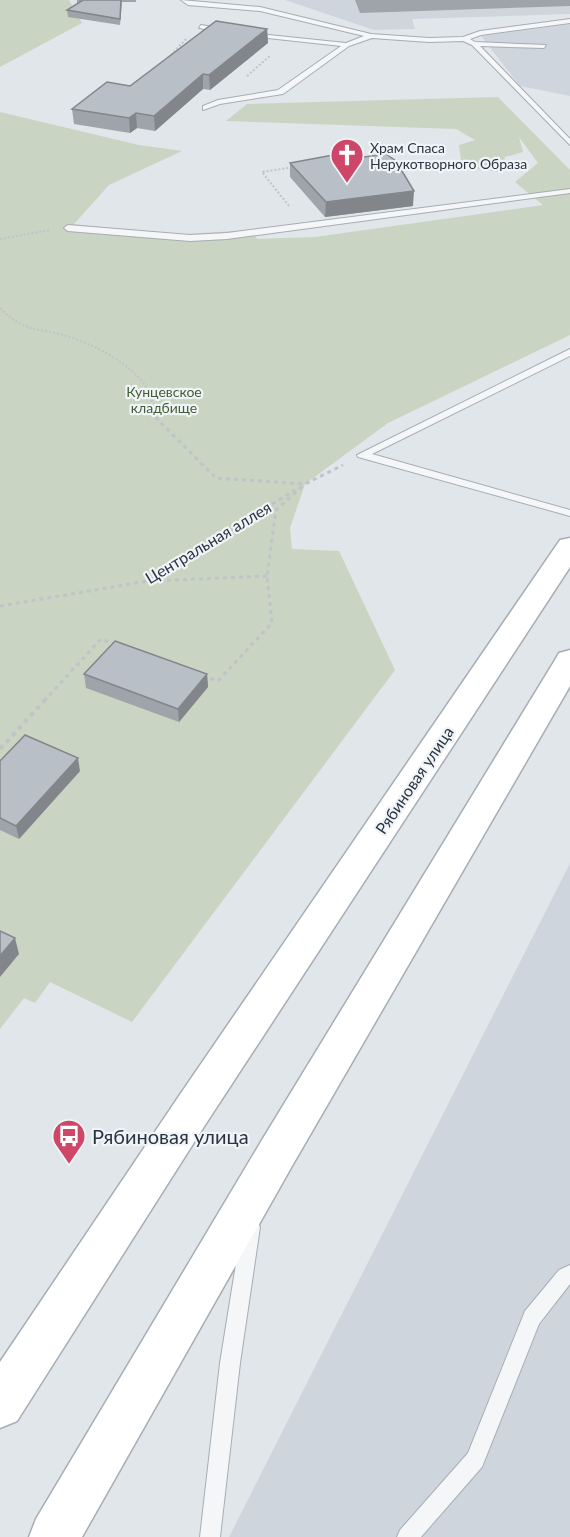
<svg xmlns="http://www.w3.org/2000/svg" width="570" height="1537" font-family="Lato,sans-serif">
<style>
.built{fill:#cfd5dc}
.green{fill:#c9d4c2}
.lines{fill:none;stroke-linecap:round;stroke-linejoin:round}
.lane-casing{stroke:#a6adb4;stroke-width:2}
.secondary-casing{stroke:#a6adb4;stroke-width:3}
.path-far2{stroke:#bfc4c9;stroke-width:2;stroke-dasharray:2 2;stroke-linecap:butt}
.path-far1{stroke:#bfc4c9;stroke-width:3;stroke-dasharray:4 4;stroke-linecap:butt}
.path{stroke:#bfc4c9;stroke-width:4;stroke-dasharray:4.5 4.5;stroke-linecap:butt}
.lane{fill:#f4f6f8;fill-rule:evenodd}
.secondary{fill:#fff;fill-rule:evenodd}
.wall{fill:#9fa4ab}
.shaded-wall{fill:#82868b}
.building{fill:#b9bfc7;stroke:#82868b;stroke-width:1.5}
.labels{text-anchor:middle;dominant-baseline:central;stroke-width:4.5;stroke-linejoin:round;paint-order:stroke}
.far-poi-label{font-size:14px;fill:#293542;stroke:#f1f4f7;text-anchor:start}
.far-park-label{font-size:14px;fill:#425e37;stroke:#f1f4f7}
.street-label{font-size:16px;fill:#293542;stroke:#f1f4f7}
.near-poi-label{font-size:20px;fill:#293542;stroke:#f1f4f7;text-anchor:start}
</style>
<rect width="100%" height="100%" fill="#e1e6ea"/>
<g class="built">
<polygon points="285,0 570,0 570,14 412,19 415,29 374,30"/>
<polygon points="570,24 570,96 520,86 481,36"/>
<polygon points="570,863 570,1537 229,1537 564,875"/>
</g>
<g class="green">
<polygon points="0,0 69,0 82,23 0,67"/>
<polygon points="498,97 570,170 570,335 388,423 305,484 290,528 292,549 339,551 395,670 132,1022 50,982 35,1003 24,998 0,1029 0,112 139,145 182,151 109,185 74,224 169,235 252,230 257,239 315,237 543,205 515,182 538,163 519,137 523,152 505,157 501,172 462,167 459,145 475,140 456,129 226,121 247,104"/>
</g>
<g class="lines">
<g class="lane-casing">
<g id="lane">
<polygon points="181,0 260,7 371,34 429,38 463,37 480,31 570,19 570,23 481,35 470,39 475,42 546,45 544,48 480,46 570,139 570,145 472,45 463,41 429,42 372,38 349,46 283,94 220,104 203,110 203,106 218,100 278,90 341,46 250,36 248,33 346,43 364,36 260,11 188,5"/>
<polygon points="201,25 226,29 229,31 226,33 199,28"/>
<polygon points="570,189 570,193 227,239 190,241 68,231 64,228 68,225 190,235 227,233"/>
<polygon points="570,349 570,356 372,454 570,510 570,516 358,457 357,455"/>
<polygon points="251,1219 257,1221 260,1227 240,1363 220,1537 200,1537 220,1363 242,1227 245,1221"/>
<polygon points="570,1265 570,1284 539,1324 482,1467 421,1537 397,1537 400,1530 468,1453 525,1311 559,1270"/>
</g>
</g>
<g class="secondary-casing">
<g id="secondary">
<polygon points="570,538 570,567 207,1122 17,1421 0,1428 0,1362 179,1096 560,540"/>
<polygon points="570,650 570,686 292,1166 82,1537 29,1537 36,1519 262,1140 555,660 559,653"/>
</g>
</g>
<g class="path-far2">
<polyline points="171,55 186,39"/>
<polyline points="247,76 271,55"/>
<polyline points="289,206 262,172 294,167"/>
<polyline points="0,239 50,230"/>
<path d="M0 308C25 333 36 327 66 336 92 343 133 365 147 388 151 395 152 404 154 411"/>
</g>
<g class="path-far1">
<polyline points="154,409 157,419 216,478 305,484 343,465"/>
<polyline points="151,581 267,576"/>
<polyline points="0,606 148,581 295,490"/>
<polyline points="203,676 218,681 272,623 267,576 276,510 305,484"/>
<polyline points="44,701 101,639 117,645"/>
</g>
<polyline class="path" points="0,749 45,700"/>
<use href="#lane" class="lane"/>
<use href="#secondary" class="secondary"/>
</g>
<g class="wall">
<polygon points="77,0 136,0 136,2 122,2 120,25 68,17 67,10 77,4"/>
<polygon points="355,0 570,0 570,6 360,13"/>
<polygon points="267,29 268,43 210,90 203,89 155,131 137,128 130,133 74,124 72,109"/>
<polygon points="290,163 413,206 325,217 290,177"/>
<polygon points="84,674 207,674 208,687 179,722 86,688"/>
<polygon points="0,761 80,771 19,839 0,830"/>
</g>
<g class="shaded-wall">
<polygon points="267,29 268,43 210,90 209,75"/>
<polygon points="203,74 203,89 155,131 154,116"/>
<polygon points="136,113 137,128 130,133 129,118"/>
<polygon points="414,191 413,206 325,217 326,202"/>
<polygon points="207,674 208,687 179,722 178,709"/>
<polygon points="78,758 80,771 19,839 16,826"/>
<polygon points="15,938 19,954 0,977 0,956"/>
</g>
<g class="building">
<polygon points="83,0 121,0 120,19 67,10"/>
<polygon points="216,21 267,29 209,75 203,74 154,116 136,113 129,118 72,109 107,82 130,86"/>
<polygon points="386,154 396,161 414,191 326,202 290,163 333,155 349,159"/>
<polygon points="115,641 207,674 178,709 84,674"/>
<polygon points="25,735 78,758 16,826 0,818 0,761"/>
<polygon points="0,931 15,938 0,956"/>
</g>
<defs>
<g id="church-pin" transform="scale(1.725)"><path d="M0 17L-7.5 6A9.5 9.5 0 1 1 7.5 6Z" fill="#ce4769" stroke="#f1f4f7"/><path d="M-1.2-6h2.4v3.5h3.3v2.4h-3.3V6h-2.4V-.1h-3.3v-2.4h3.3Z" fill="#fff"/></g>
<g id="bus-pin" transform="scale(1.725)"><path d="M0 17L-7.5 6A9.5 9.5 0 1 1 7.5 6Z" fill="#ce4769" stroke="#f1f4f7"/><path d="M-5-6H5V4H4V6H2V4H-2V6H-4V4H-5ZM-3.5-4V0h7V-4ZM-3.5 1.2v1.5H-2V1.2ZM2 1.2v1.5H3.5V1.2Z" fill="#fff"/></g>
</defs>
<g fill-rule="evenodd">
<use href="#church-pin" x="347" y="155"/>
<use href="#bus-pin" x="69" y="1136"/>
</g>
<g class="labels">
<g class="far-poi-label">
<text x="370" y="147">Храм Спаса<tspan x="370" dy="16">Нерукотворного Образа</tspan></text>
</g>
<g class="far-park-label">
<text x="164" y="391">Кунцевское<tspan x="164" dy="16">кладбище</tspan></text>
</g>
<g class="street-label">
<text transform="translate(208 542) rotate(-31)">Центральная аллея</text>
<text transform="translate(414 780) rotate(-56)">Рябиновая улица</text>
</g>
<g class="near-poi-label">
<text x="92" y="1136">Рябиновая улица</text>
</g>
</g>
</svg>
